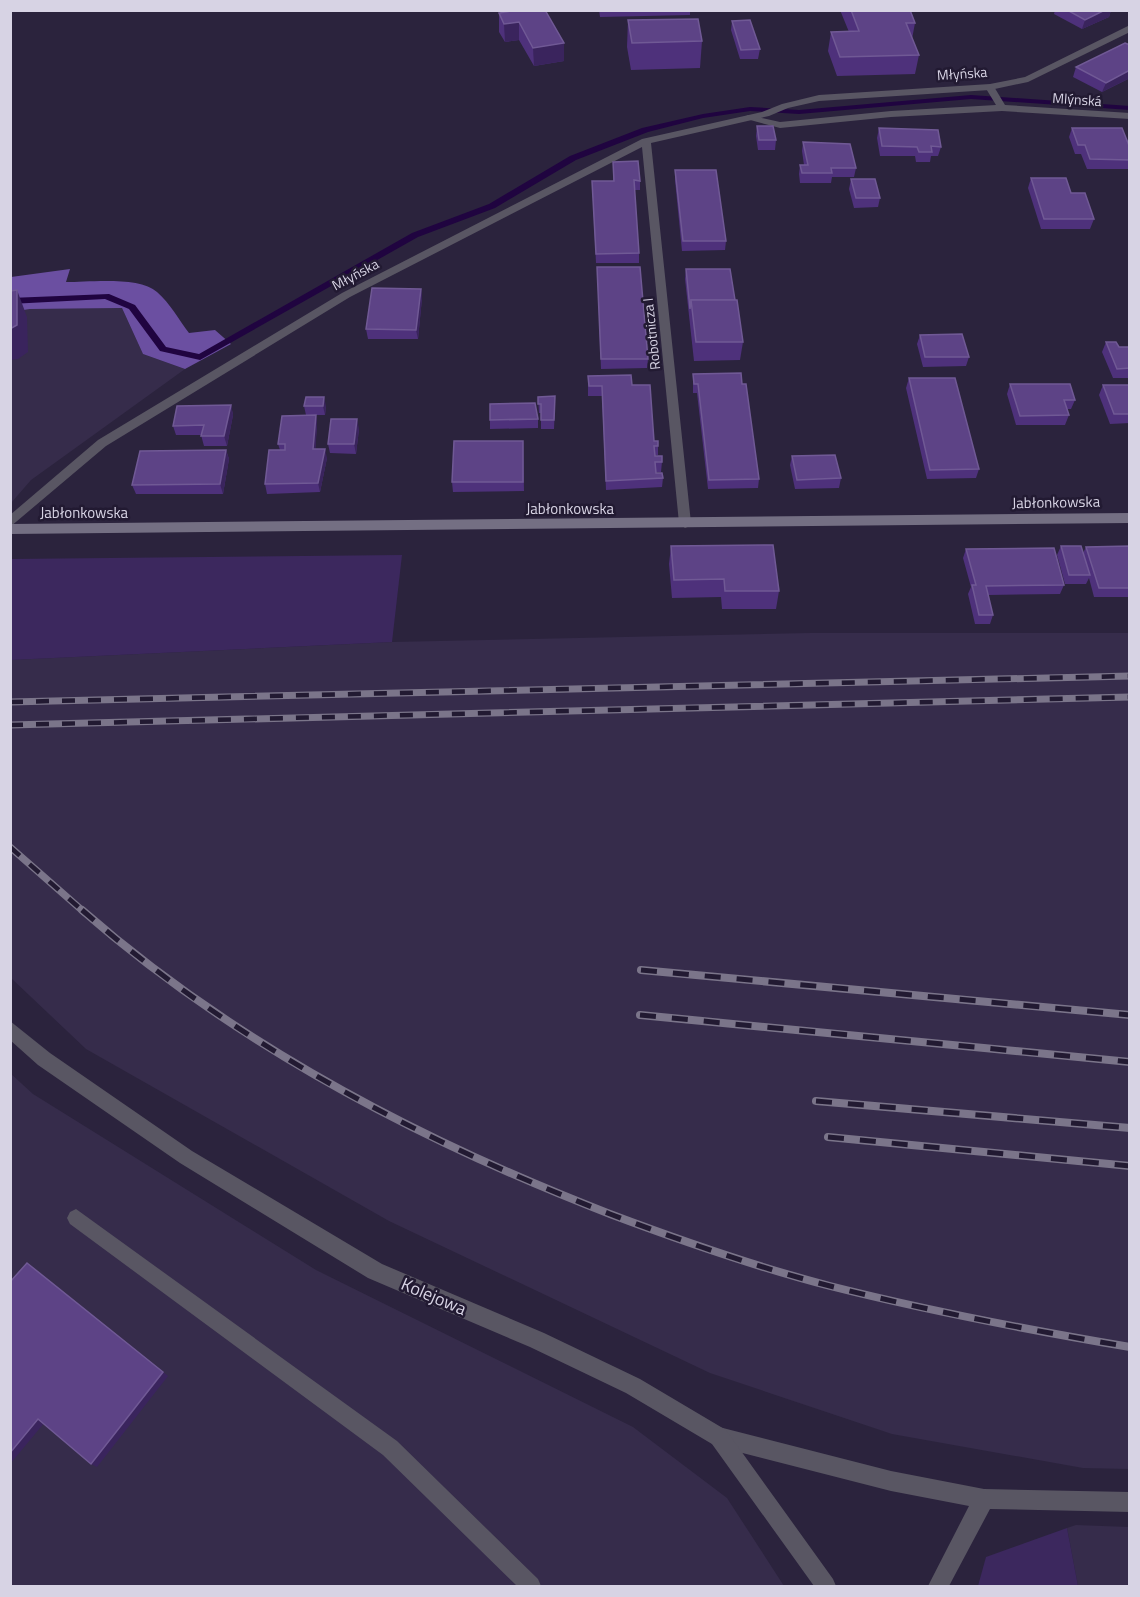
<svg xmlns="http://www.w3.org/2000/svg" width="1140" height="1597" font-family="'Titillium Web',sans-serif">
<style>
.built{fill:#362c4b}
.green{fill:#3c285e}
.forest{fill:#6b4fa1}
.lines{fill:none;stroke-linecap:round;stroke-linejoin:round}
.stream{fill:#200440;fill-rule:evenodd}
.service{fill:#595663;fill-rule:evenodd}
.minor{fill:#595663;fill-rule:evenodd}
.secondary{fill:#746f83;fill-rule:evenodd}
.rail-far1-casing{stroke:#7b758a;stroke-width:7}
.rail-casing{stroke:#7b758a;stroke-width:8}
.rail-far1{stroke:#221a32;stroke-width:4.5;stroke-dasharray:13;stroke-linecap:butt}
.rail{stroke:#221a32;stroke-width:5;stroke-dasharray:16;stroke-linecap:butt}
.wall{fill:#4e317b}
.shaded-wall{fill:#3a245d}
.building{fill:#5d4386;stroke:#705995;stroke-width:1.5}
.labels{text-anchor:middle;dominant-baseline:central;stroke-width:5;stroke-linejoin:round;paint-order:stroke}
.far-street-label{font-size:14px;fill:#d7d3e4;stroke:#221a32}
.street-label{font-size:15px;fill:#d7d3e4;stroke:#221a32}
.near-street-label{font-size:18px;fill:#d7d3e4;stroke:#221a32}
</style>
<rect width="100%" height="100%" fill="#2b233d"/>
<g class="built">
<polygon points="122,308 143,354 185,369 31,480 11,503 11,312 30,309"/>
<polygon points="810,633 1129,633 1129,1469 1083,1468 892,1434 710,1373 389,1221 86,1049 11,978 10,660 392,642"/>
<polygon points="10,1073 33,1094 316,1270 633,1427 727,1498 784,1586 11,1586"/>
<polygon points="1076,1525 1129,1527 1129,1586 1078,1586 1067,1528"/>
</g>
<g class="green">
<polygon points="402,555 392,642 11,660 11,559"/>
<polygon points="1067,1528 1078,1586 978,1586 986,1557"/>
</g>
<path class="forest" d="M70 269 66 282C89 282 140 276 157 292 170 303 179 320 189 333L215 330 231 344 185 369 143 354 122 308 30 309 11 312V277Z"/>
<g class="lines">
<polygon class="stream" points="971,95 1130,106 1130,110 971,99 799,114 750,111 703,118 648,132 576,160 495,208 418,237 200,360 160,351 129,309 105,299 10,304 10,298 109,294 135,305 166,347 199,354 412,233 489,204 570,156 642,128 703,114 750,107 799,110"/>
<g class="service">
<polygon points="987,85 993,85 1005,105 1130,113 1130,119 1002,111 891,117 780,128 743,118 748,115 780,122 891,111 996,105 985,87"/>
<polygon points="76,1209 397,1441 538,1579 541,1586 517,1586 383,1455 70,1224 67,1218 70,1212"/>
<polygon points="719,1427 891,1471 984,1489 1130,1492 1130,1512 990,1509 949,1586 928,1586 969,1506 891,1491 719,1447 712,1444 709,1437 712,1430"/>
</g>
<g class="minor">
<polygon points="1130,25 1130,32 1028,82 990,90 819,101 788,108 769,116 651,143 691,523 690,526 685,528 679,523 642,147 350,297 106,446 10,527 10,515 98,440 342,293 642,139 762,112 782,104 819,95 990,84 1025,77"/>
<polygon points="10,1021 50,1053 192,1151 382,1264 544,1333 640,1379 726,1430 833,1579 836,1586 814,1586 712,1444 626,1393 530,1347 368,1278 180,1163 38,1065 10,1040"/>
</g>
<polygon class="secondary" points="1130,513 1130,523 10,534 10,524"/>
<g class="rail-far1-casing">
<g id="rail-far1">
<polyline points="10,702 1130,676"/>
<polyline points="10,725 1130,697"/>
<polyline points="10,847 84,912"/>
</g>
</g>
<g class="rail-casing">
<g id="rail">
<path d="M82 910C236 1045 421 1141 610 1214 682 1241 756 1267 830 1286 929 1311 1029 1330 1130 1347"/>
<polyline points="641,970 1130,1015"/>
<polyline points="640,1015 1130,1062"/>
<polyline points="816,1101 1130,1128"/>
<polyline points="828,1137 1130,1166"/>
</g>
</g>
<use href="#rail-far1" class="rail-far1"/>
<use href="#rail" class="rail"/>
</g>
<g class="wall">
<polygon points="599,10 690,10 690,15 600,17"/>
<polygon points="746,10 777,10 746,12"/>
<polygon points="840,10 910,10 915,23 912,39 919,55 915,74 837,76 828,51 831,32 849,32"/>
<polygon points="1055,10 1111,10 1109,17 1082,29 1054,14"/>
<polygon points="499,13 564,43 564,61 534,66 519,40 505,42 499,32"/>
<polygon points="628,20 702,41 700,68 631,70 627,47"/>
<polygon points="732,21 760,49 758,59 740,59 731,30"/>
<polygon points="1130,45 1130,78 1102,92 1073,77 1076,67"/>
<polygon points="757,126 776,140 775,150 758,150 756,136"/>
<polygon points="879,128 941,147 938,156 931,156 930,162 916,162 915,156 880,156 877,138"/>
<polygon points="1072,128 1130,148 1130,169 1087,169 1081,154 1075,154 1069,137"/>
<polygon points="803,142 856,168 854,177 832,177 831,183 800,183 799,174 800,165 804,165 802,151"/>
<polygon points="613,162 640,181 640,190 634,190 639,253 639,263 596,263 592,181 613,181"/>
<polygon points="675,170 726,241 725,250 682,251 675,180"/>
<polygon points="1031,178 1071,193 1094,219 1090,229 1041,229 1028,188"/>
<polygon points="851,179 880,198 878,207 854,208 849,189"/>
<polygon points="597,267 648,359 647,368 601,369"/>
<polygon points="686,269 735,300 743,342 740,360 694,361 685,279"/>
<polygon points="421,289 422,298 418,339 368,339 366,329"/>
<polygon points="920,335 969,357 966,366 923,367 917,344"/>
<polygon points="1106,342 1119,347 1130,347 1130,378 1113,378 1102,352"/>
<polygon points="693,374 742,384 759,479 758,488 708,489 697,393 693,393"/>
<polygon points="588,376 632,385 654,441 658,446 658,455 655,455 662,462 661,472 656,472 656,473 663,478 662,487 606,490 602,396 588,396"/>
<polygon points="909,378 979,469 976,478 927,479 906,388"/>
<polygon points="1010,384 1075,400 1071,409 1067,409 1069,415 1065,425 1016,425 1007,394"/>
<polygon points="1103,385 1130,385 1130,423 1110,424 1099,395"/>
<polygon points="538,397 555,406 554,429 541,429 541,413 539,413"/>
<polygon points="231,405 233,415 227,446 204,446 201,435 176,435 173,426"/>
<polygon points="304,406 326,406 325,415 316,415 317,425 315,449 327,458 320,492 267,494 265,484 280,450 278,444 306,415"/>
<polygon points="538,419 538,428 490,429 490,420"/>
<polygon points="359,429 356,454 330,453 328,444"/>
<polygon points="523,441 524,491 453,492 452,482"/>
<polygon points="226,450 229,459 223,494 136,494 132,485"/>
<polygon points="792,456 841,478 839,488 795,489 790,465"/>
<polygon points="671,546 779,591 776,609 722,609 721,597 672,598 669,564"/>
<polygon points="1061,546 1083,553 1086,547 1130,546 1130,597 1094,597 1089,578 1086,584 1065,584 1057,555"/>
<polygon points="966,549 1064,585 1060,594 988,595 993,615 990,624 975,624 968,594 971,587 963,558"/>
</g>
<g class="shaded-wall">
<polygon points="1105,10 1111,10 1109,17 1082,29 1085,20"/>
<polygon points="519,22 519,40 505,42 504,24"/>
<polygon points="564,43 564,61 534,66 533,48"/>
<polygon points="1130,70 1130,78 1102,92 1106,83"/>
<polygon points="421,289 422,298 418,339 416,330"/>
<polygon points="17,290 27,317 28,352 18,359 10,360 10,329"/>
<polygon points="324,397 326,406 325,415 323,406"/>
<polygon points="231,405 233,415 227,446 224,436"/>
<polygon points="316,415 317,425 315,459 313,449"/>
<polygon points="357,419 359,429 356,454 354,444"/>
<polygon points="325,449 327,458 320,492 318,483"/>
<polygon points="226,450 229,459 223,494 220,484"/>
<polygon points="163,1372 168,1376 97,1467 91,1464"/>
<polygon points="38,1419 45,1422 10,1464 10,1453"/>
</g>
<g class="building">
<polygon points="517,10 545,10 564,43 533,48 519,22 504,24 499,13"/>
<polygon points="851,10 910,10 915,23 906,23 919,55 840,57 831,32 859,31"/>
<polygon points="1067,10 1105,10 1085,20"/>
<polygon points="698,19 702,41 632,43 628,20"/>
<polygon points="750,20 760,49 741,50 732,21"/>
<polygon points="1125,43 1130,45 1130,70 1106,83 1076,67"/>
<polygon points="757,126 773,126 776,140 759,140"/>
<polygon points="879,128 938,130 941,147 931,146 932,152 919,152 917,147 882,146"/>
<polygon points="1072,128 1122,128 1130,148 1130,160 1090,159 1085,145 1078,145"/>
<polygon points="803,142 850,144 856,168 831,168 832,173 802,173 800,165 808,165"/>
<polygon points="638,161 640,181 634,180 639,253 596,254 592,181 614,181 613,162"/>
<polygon points="675,170 716,170 726,241 683,241"/>
<polygon points="1031,178 1066,178 1071,193 1085,193 1094,219 1044,219"/>
<polygon points="851,179 875,179 880,198 856,198"/>
<polygon points="597,267 640,267 648,359 601,359"/>
<polygon points="686,269 730,269 735,300 691,300 690,309"/>
<polygon points="372,288 421,289 416,330 366,329"/>
<polygon points="17,290 17,325 10,329 10,291"/>
<polygon points="691,300 737,300 743,342 696,342"/>
<polygon points="962,334 969,357 925,357 920,335"/>
<polygon points="1106,342 1116,342 1119,347 1130,347 1130,368 1117,369"/>
<polygon points="741,373 742,384 746,384 759,479 709,480 698,384 694,384 693,374"/>
<polygon points="631,375 632,385 650,385 654,441 658,441 658,446 654,446 655,456 662,456 662,462 655,462 656,473 662,473 663,478 606,481 602,386 589,386 588,376"/>
<polygon points="909,378 955,378 979,469 930,470"/>
<polygon points="1010,384 1070,384 1075,400 1064,400 1069,415 1020,416"/>
<polygon points="1103,385 1130,385 1130,414 1114,414"/>
<polygon points="555,396 554,420 541,420 541,404 538,404 538,397"/>
<polygon points="306,397 324,397 323,406 304,406"/>
<polygon points="535,403 538,419 490,420 490,404"/>
<polygon points="231,405 224,436 201,436 204,425 173,426 177,406"/>
<polygon points="316,415 313,449 325,449 318,483 265,484 269,450 285,450 285,444 278,444 282,416"/>
<polygon points="331,419 357,419 354,444 328,444"/>
<polygon points="454,441 523,441 523,482 452,482"/>
<polygon points="226,450 220,484 132,485 140,451"/>
<polygon points="835,455 841,478 797,480 792,456"/>
<polygon points="773,545 779,591 725,591 724,579 674,580 671,546"/>
<polygon points="1061,546 1081,546 1090,575 1069,575"/>
<polygon points="1130,546 1130,588 1099,588 1086,547"/>
<polygon points="1054,548 1064,585 986,586 993,615 979,615 972,585 976,585 966,549"/>
<polygon points="27,1263 163,1372 91,1464 38,1419 10,1453 10,1282"/>
</g>
<g class="labels">
<g class="far-street-label">
<text transform="translate(962 73) rotate(-4)">Młyńska</text>
<text transform="translate(1077 99) rotate(4)">Mlýnská</text>
<text transform="translate(355 274) rotate(-28)">Młyńska</text>
<text transform="translate(651 334) rotate(-96)">Robotnicza I</text>
</g>
<g class="street-label">
<text transform="translate(1056 502) rotate(-1)">Jabłonkowska</text>
<text x="570" y="508">Jabłonkowska</text>
<text x="84" y="512">Jabłonkowska</text>
</g>
<g class="near-street-label">
<text transform="translate(434 1296) rotate(23)">Kolejowa</text>
</g>
</g>
<rect width="1140" height="1597" fill="none" stroke="#d7d3e4" stroke-width="24"/>
</svg>
